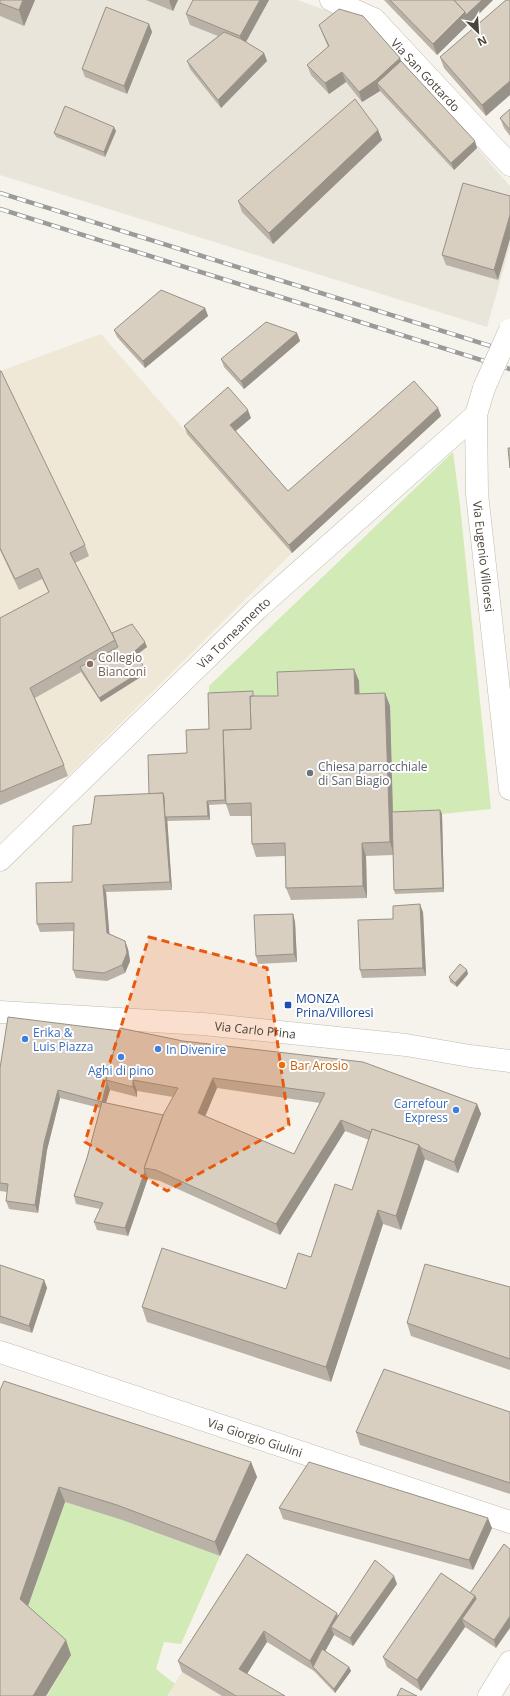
<svg xmlns="http://www.w3.org/2000/svg" width="510" height="1696" font-family="'Open Sans',sans-serif">
<style>
.residential{fill:#eae5da}
.education{fill:#efe8d6}
.green{fill:#d2eab5}
.lines{fill:none;stroke-linecap:round;stroke-linejoin:round}
.minor-casing{stroke:#c2bbae;stroke-width:23}
.minor{stroke:#fff;stroke-width:22}
.rail-casing{stroke:#9a9a9a;stroke-width:4.5}
.rail{stroke:#fff;stroke-width:3;stroke-dasharray:9;stroke-linecap:butt}
.minor-bridge-casing{stroke:#c2bbae;stroke-width:23;stroke-linecap:butt}
.minor-bridge{stroke:#fff;stroke-width:22}
.wall{fill:#bab2a6;fill-rule:evenodd}
.shaded-wall{fill:#979187}
.building{fill:#d8cfc1;stroke:#979187;fill-rule:evenodd}
.marked{fill:#e8590c;fill-opacity:0.2;stroke:#e8590c;stroke-width:3;stroke-dasharray:8 5;stroke-linejoin:round}
.education-dot{fill:#8d6e63;stroke:#fff;stroke-width:1.5}
.worship-dot{fill:#6b7280;stroke:#fff;stroke-width:1.5}
.transit-dot{fill:#1a4fb4;stroke:#fff;stroke-width:1.5}
.shop-dot{fill:#3f7fe0;stroke:#fff;stroke-width:1.5}
.food-dot{fill:#e8710a;stroke:#fff;stroke-width:1.5}
.labels{text-anchor:middle;dominant-baseline:central;stroke-width:4;stroke-linejoin:round;paint-order:stroke}
.street-label{font-size:12px;fill:#4b4439;stroke:#fff}
.education-label{font-size:12px;fill:#785e54;stroke:#fff;text-anchor:start}
.worship-label{font-size:12px;fill:#5b616d;stroke:#fff;text-anchor:start}
.transit-label{font-size:12px;fill:#164399;stroke:#fff;text-anchor:start}
.shop-label{font-size:12px;fill:#366cbe;stroke:#fff;text-anchor:start}
.food-label{font-size:12px;fill:#c56008;stroke:#fff;text-anchor:start}
</style>
<rect width="100%" height="100%" fill="#f6f3ec"/>
<polygon class="residential" points="0,0 298,0 333,13 342,20 477,148 510,186 510,246 487,327 0,175"/>
<g class="education">
<polygon points="101,334 292,553 68,776 0,805 0,371"/>
<polygon points="182,1672 222,1696 167,1696"/>
</g>
<g class="green">
<polygon points="453,452 460,505 491,809 442,814 393,816 390,706 282,708 209,697 209,686"/>
<polygon points="65,1502 122,1520 220,1556 181,1644 164,1642 156,1669 175,1684 167,1696 47,1696 71,1655 25,1614"/>
</g>
<g class="lines">
<g class="minor-casing">
<g id="minor">
<path id="s1" d="M331 0 374 19 510 165"/>
<path id="s2" d="M484 388 476 415 477 494 510 789"/>
<path id="s3" d="M0 860 257 609 476 415"/>
<path id="s4" d="M0 1012 203 1024 406 1045 470 1056 510 1061"/>
<path id="s5" d="M0 1352 510 1522"/>
<polyline points="489,1696 510,1662"/>
</g>
</g>
<use href="#minor" class="minor"/>
<g class="rail-casing">
<g id="rail">
<polyline points="0,193 510,352"/>
<polyline points="0,209 510,369"/>
</g>
</g>
<use href="#rail" class="rail"/>
<g class="minor-bridge-casing">
<polyline id="minor-bridge" points="484,388 510,330"/>
</g>
<use href="#minor-bridge" class="minor-bridge"/>
</g>
<g class="wall">
<polygon points="0,0 35,0 24,26 0,16"/>
<polygon points="146,0 178,0 173,11"/>
<polygon points="269,0 246,42 264,53 267,61 221,108 190,69 187,61 218,36 190,25 186,14"/>
<polygon points="384,0 493,0 437,55"/>
<polygon points="506,0 486,116 444,68 440,57"/>
<polygon points="149,24 152,32 127,94 85,77 82,69"/>
<polygon points="319,25 400,58 401,61 477,148 454,170 380,91 362,102 346,82 329,94 311,75 307,65 328,47 323,35"/>
<polygon points="510,109 510,136 504,128 500,118"/>
<polygon points="378,130 382,140 273,244 242,212 238,201"/>
<polygon points="116,131 105,157 56,137 54,133"/>
<polygon points="463,183 498,280 446,265 442,255"/>
<polygon points="205,308 208,316 145,368 117,337 114,330"/>
<polygon points="297,333 300,341 244,389 224,367 221,359"/>
<polygon points="0,371 85,545 89,556 75,563 112,633 147,647 137,655 147,673 101,702 81,672 35,698 64,765 68,776 0,805 0,618 49,593 42,579 19,590 0,550"/>
<polygon points="438,408 441,416 292,553 187,434 184,426 251,418 236,431 288,491"/>
<polygon points="354,669 359,681 359,694 385,693 390,706 393,812 440,810 442,814 444,892 395,894 394,890 393,855 366,856 367,898 291,900 286,888 285,856 256,857 252,844 251,816 230,816 226,804 209,805 210,820 167,821 172,890 106,892 109,934 125,941 128,949 130,961 125,973 107,981 76,978 73,970 74,931 40,932 37,924 72,882 149,794 187,753 209,729 255,695 255,696 278,696"/>
<polygon points="423,912 426,976 362,978 360,970 393,919"/>
<polygon points="293,914 295,922 297,962 258,964 256,956"/>
<polygon points="468,974 457,987 450,982 449,977"/>
<path d="M8 1017 477 1104 481 1114 458 1173 424 1159 401 1230 383 1224 331 1382 147 1322 142 1307 286 1289 311 1257 352 1190 369 1140 345 1131 280 1235 160 1181 148 1178 128 1236 97 1230 94 1222 100 1209 76 1204 74 1196 87 1158 100 1108 60 1098 47 1150 38 1213 9 1209 6 1201 7 1192 0 1191V1068ZM217 1088 320 1103 294 1154 205 1116ZM110 1090 137 1097V1091L173 1097 163 1115 106 1103Z"/>
<polygon points="0,1265 44,1280 47,1288 32,1333 0,1323"/>
<polygon points="510,1287 510,1370 411,1336 407,1323"/>
<polygon points="0,1390 251,1462 257,1477 220,1556 122,1520 65,1502 28,1606 71,1655 46,1696 0,1696"/>
<polygon points="510,1412 510,1494 360,1445 356,1432"/>
<polygon points="279,1508 492,1528 473,1570 283,1519"/>
<polygon points="504,1544 496,1648 465,1627 421,1691 387,1667 383,1657 470,1593"/>
<polygon points="247,1554 338,1617 397,1584 353,1646 334,1635 325,1651 349,1667 351,1671 335,1693 314,1671 267,1642 247,1674 285,1696 222,1696 182,1672 178,1661"/>
</g>
<g class="shaded-wall">
<polygon points="23,0 35,0 24,26 19,10"/>
<polygon points="170,0 178,0 173,11 169,1"/>
<polygon points="260,0 269,0 243,47 240,36"/>
<polygon points="482,0 493,0 437,55 433,44 465,12"/>
<polygon points="149,24 152,32 127,94 124,86"/>
<polygon points="264,53 267,61 221,108 218,100"/>
<polygon points="400,58 404,69 377,83 380,91 362,102 359,92"/>
<polygon points="342,72 346,82 329,94 325,83"/>
<polygon points="510,81 510,95 486,116 482,105"/>
<polygon points="114,127 116,131 105,157 104,152"/>
<polygon points="378,130 382,140 273,244 269,233"/>
<polygon points="475,141 477,148 454,170 451,163"/>
<polygon points="510,215 510,239 498,280 494,270"/>
<polygon points="205,308 208,316 145,368 143,361"/>
<polygon points="297,333 300,341 244,389 241,381"/>
<polygon points="438,408 441,416 292,553 289,545"/>
<polygon points="248,410 251,418 233,433 230,425"/>
<polygon points="145,642 147,647 136,655 135,651"/>
<polygon points="145,669 147,673 101,702 99,698"/>
<polygon points="354,669 359,681 360,706 355,694"/>
<polygon points="385,693 390,706 394,855 390,842"/>
<polygon points="163,793 166,801 172,890 170,882"/>
<polygon points="207,801 209,805 210,820 208,816"/>
<polygon points="440,810 442,814 444,892 443,888"/>
<polygon points="362,843 366,856 367,898 363,886"/>
<polygon points="103,885 106,892 110,941 107,933"/>
<polygon points="420,904 423,912 426,976 423,968"/>
<polygon points="293,914 295,922 297,962 294,954"/>
<polygon points="125,941 128,949 130,961 125,973 122,965"/>
<polygon points="467,970 468,974 457,987 455,983"/>
<polygon points="213,1078 217,1088 202,1124 198,1113"/>
<polygon points="133,1080 137,1091 137,1097 133,1087"/>
<polygon points="107,1082 110,1090 104,1109 102,1102"/>
<polygon points="58,1090 60,1098 47,1150 38,1213 35,1205 44,1143"/>
<polygon points="477,1104 481,1114 458,1173 454,1162"/>
<polygon points="341,1120 345,1131 280,1235 276,1224"/>
<polygon points="419,1145 425,1159 401,1230 396,1216"/>
<polygon points="145,1171 148,1178 128,1236 125,1228"/>
<polygon points="378,1210 383,1224 331,1382 326,1367"/>
<polygon points="44,1280 47,1288 32,1333 29,1326"/>
<polygon points="251,1462 257,1477 220,1556 215,1542"/>
<polygon points="59,1487 65,1502 25,1614 20,1599"/>
<polygon points="488,1518 492,1528 473,1570 469,1560"/>
<polygon points="394,1576 397,1584 353,1646 350,1638"/>
<polygon points="475,1596 479,1607 462,1619 465,1627 421,1691 417,1680"/>
<polygon points="337,1613 340,1624 331,1627 334,1635 315,1670 313,1667 310,1661"/>
<polygon points="510,1616 510,1628 496,1648 494,1640"/>
<polygon points="264,1631 267,1642 243,1680 239,1669"/>
<polygon points="66,1640 71,1655 46,1696 33,1696"/>
<polygon points="349,1667 351,1671 335,1693 334,1689"/>
</g>
<g class="building">
<polygon points="0,0 23,0 19,10 0,3"/>
<polygon points="193,0 260,0 240,36 186,14"/>
<polygon points="390,0 454,0 465,12 433,44"/>
<polygon points="454,0 482,0 466,15 465,12"/>
<polygon points="506,0 510,0 510,81 482,105 440,57"/>
<polygon points="106,7 149,24 124,86 82,69"/>
<polygon points="339,9 363,16 400,58 376,80 359,92 342,72 325,83 307,65 329,46 319,25"/>
<polygon points="224,32 241,39 264,53 218,100 187,61"/>
<polygon points="401,61 475,141 451,163 377,83"/>
<polygon points="355,99 378,130 269,233 238,201"/>
<polygon points="65,106 114,127 104,152 54,133"/>
<polygon points="510,109 510,130 500,118"/>
<polygon points="463,183 510,196 510,215 494,270 442,255"/>
<polygon points="161,290 205,308 143,361 114,330"/>
<polygon points="266,322 297,333 241,381 221,359"/>
<polygon points="0,371 1,371 85,545 70,553 115,640 30,688 64,765 0,792 0,618 49,592 38,568 15,579 0,548"/>
<polygon points="414,381 438,408 289,545 184,426 228,387 248,410 230,425 288,491"/>
<polygon points="508,448 510,448 510,468"/>
<polygon points="132,624 145,642 135,651 145,669 99,698 80,667 118,647 112,633"/>
<polygon points="354,669 355,694 385,693 390,842 362,843 363,886 286,888 285,843 252,844 251,803 226,804 223,730 251,729 250,696 278,696 277,672"/>
<polygon points="253,691 253,696 250,696 251,729 223,730 225,800 207,801 208,816 165,817 164,797 163,793 149,794 148,755 187,753 186,730 209,729 208,693"/>
<polygon points="163,793 170,882 103,885 107,933 125,941 127,953 122,965 104,973 73,970 74,923 37,924 36,883 72,882 73,826 91,824 95,796"/>
<polygon points="440,810 443,888 394,890 392,812"/>
<polygon points="420,904 423,968 360,970 358,920 393,919 393,906"/>
<polygon points="293,914 294,954 256,956 254,915"/>
<polygon points="460,964 467,970 455,983 449,977"/>
<polygon points="8,1017 120,1031 106,1080 107,1082 102,1102 58,1090 44,1143 35,1205 6,1201 8,1184 0,1183 0,1068"/>
<path d="M120 1028 183 1041 363 1062 477 1104 454 1162 421 1148 419 1145 372 1129 371 1132 341 1120 276 1224 156 1170 144 1168 164 1113 178 1088 133 1080V1087L106 1080ZM213 1078 325 1093 294 1154 198 1113Z"/>
<polygon points="102,1102 163,1115 144,1168 145,1171 125,1228 94,1222 103,1203 74,1196 87,1158"/>
<polygon points="372,1129 419,1145 396,1216 378,1210 326,1367 142,1307 162,1248 286,1289 298,1253 311,1257 335,1184 352,1190"/>
<polygon points="425,1264 510,1287 510,1359 407,1323"/>
<polygon points="0,1265 44,1280 29,1326 0,1316"/>
<polygon points="384,1369 510,1412 510,1483 356,1432"/>
<polygon points="4,1381 251,1462 215,1542 117,1505 59,1487 20,1599 66,1640 33,1696 0,1696 0,1390"/>
<polygon points="309,1462 488,1518 469,1560 279,1508"/>
<polygon points="504,1544 510,1549 510,1616 494,1640 462,1619 476,1599 475,1596 470,1593"/>
<polygon points="247,1554 337,1613 310,1661 264,1631 239,1669 285,1696 236,1696 178,1661"/>
<polygon points="375,1560 394,1576 350,1638 331,1627"/>
<polygon points="441,1573 475,1596 417,1680 383,1657"/>
<polygon points="322,1649 349,1667 334,1689 313,1667"/>
<polygon points="401,1688 417,1696 397,1696"/>
</g>
<path class="marked" d="M149 937 267 968 289 1125 167 1191 85 1142Z"/>
<circle class="education-dot" cx="90" cy="664" r="4"/>
<circle class="worship-dot" cx="310" cy="773" r="4"/>
<rect class="transit-dot" x="284" y="1001" width="8" height="8" rx="2"/>
<g class="shop-dot">
<circle cx="25" cy="1039" r="4"/>
<circle cx="158" cy="1049" r="4"/>
<circle cx="121" cy="1057" r="4"/>
<circle cx="456" cy="1110" r="4"/>
</g>
<circle class="food-dot" cx="282" cy="1065" r="4"/>
<g class="labels">
<g class="street-label">
<text stroke="none"><textPath href="#s1" startOffset="123">Via San Gottardo</textPath></text>
<text stroke="none"><textPath href="#s2" startOffset="170">Via Eugenio Villoresi</textPath></text>
<text stroke="none"><textPath href="#s3" startOffset="326">Via Torneamento</textPath></text>
<text stroke="none"><textPath href="#s4" startOffset="256">Via Carlo Prina</textPath></text>
<text stroke="none"><textPath href="#s5" startOffset="269">Via Giorgio Giulini</textPath></text>
</g>
<g class="education-label">
<text x="98" y="657">Collegio<tspan x="98" dy="14">Bianconi</tspan></text>
</g>
<g class="worship-label">
<text x="318" y="766">Chiesa parrocchiale<tspan x="318" dy="14">di San Biagio</tspan></text>
</g>
<g class="transit-label">
<text x="296" y="998">MONZA<tspan x="296" dy="14">Prina/Villoresi</tspan></text>
</g>
<g class="shop-label">
<text x="33" y="1032">Erika &amp;<tspan x="33" dy="14">Luis Piazza</tspan></text>
<text x="166" y="1049">In Divenire</text>
<text x="121" y="1070" text-anchor="middle">Aghi di pino</text>
<text x="448" y="1103" text-anchor="end">Carrefour<tspan x="448" dy="14">Express</tspan></text>
</g>
<g class="food-label">
<text x="290" y="1065">Bar Arosio</text>
</g>
</g>
<g transform="translate(478 32) rotate(155)" stroke="#ffffff" stroke-width="3" paint-order="stroke">
<path d="M0-3L7 15L0 10L-7 15Z" fill="#4b4439"/>
<text y="-6" font-size="11" font-weight="bold" text-anchor="middle" fill="#4b4439">N</text>
</g>
</svg>
